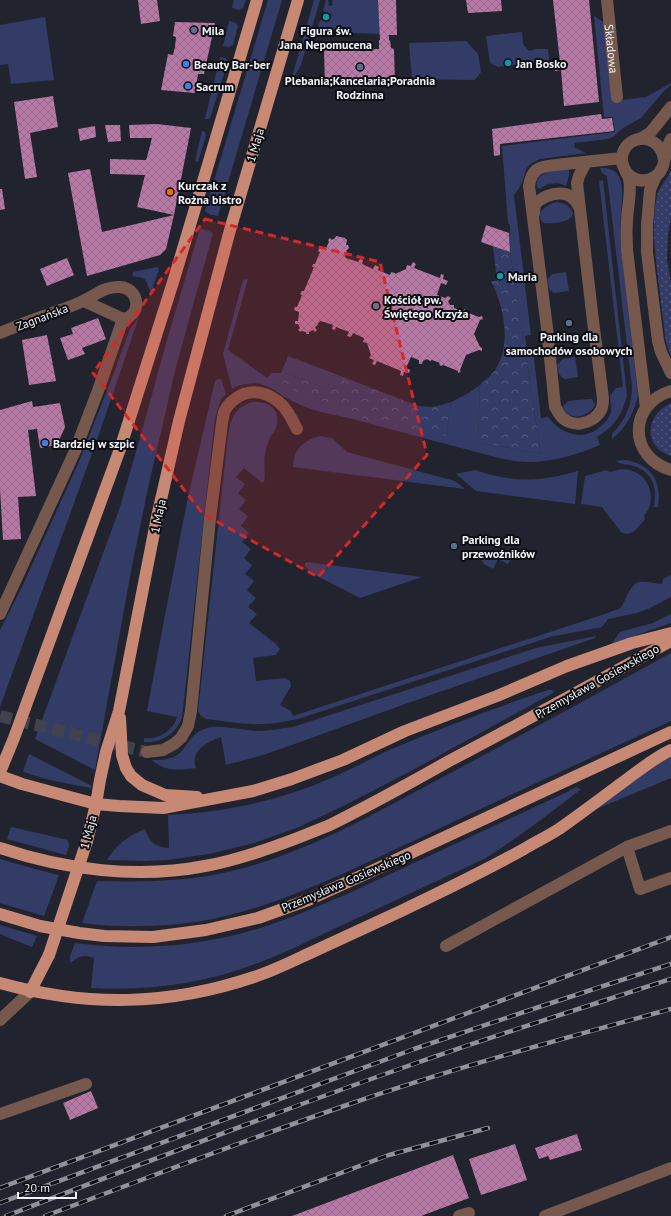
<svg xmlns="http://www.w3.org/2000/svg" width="671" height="1216" font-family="'PT Sans',sans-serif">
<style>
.grass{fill:#333c67}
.forest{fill:url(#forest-crowns)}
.park{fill:url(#park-dots)}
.building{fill:url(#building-cross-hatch)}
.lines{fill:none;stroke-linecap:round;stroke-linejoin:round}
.minor-tunnel{stroke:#40434e;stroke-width:12;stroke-dasharray:12 6;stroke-linecap:butt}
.minor{stroke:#77584d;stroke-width:12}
.major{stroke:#c88974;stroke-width:12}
.rail-casing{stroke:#8f919b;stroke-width:4.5}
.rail{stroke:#0c0e12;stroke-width:3;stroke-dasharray:9;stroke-linecap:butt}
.major-bridge{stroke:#c88974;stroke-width:12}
.marked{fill:#d62828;fill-opacity:0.2;stroke:#d62828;stroke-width:3;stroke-dasharray:8 5;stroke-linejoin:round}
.culture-dot{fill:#0f9aa8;stroke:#0c0e12;stroke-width:1.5}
.service-dot{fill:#5c6f8a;stroke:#0c0e12;stroke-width:1.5}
.shop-dot{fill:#3f7fe0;stroke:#0c0e12;stroke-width:1.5}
.food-dot{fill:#e8710a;stroke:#0c0e12;stroke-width:1.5}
.worship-dot{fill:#6b7280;stroke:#0c0e12;stroke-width:1.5}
.labels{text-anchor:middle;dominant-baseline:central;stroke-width:4;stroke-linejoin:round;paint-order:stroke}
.poi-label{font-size:12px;font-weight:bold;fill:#f2f4fc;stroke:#0c0e12;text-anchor:start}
.street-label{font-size:12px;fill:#f2f4fc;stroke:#0c0e12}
</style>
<defs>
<pattern id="forest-crowns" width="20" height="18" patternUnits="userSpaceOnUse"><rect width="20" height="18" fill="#333c67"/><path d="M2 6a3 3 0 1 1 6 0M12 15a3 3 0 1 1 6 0" fill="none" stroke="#51597e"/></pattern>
<pattern id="park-dots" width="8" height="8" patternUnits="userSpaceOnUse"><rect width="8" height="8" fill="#333c67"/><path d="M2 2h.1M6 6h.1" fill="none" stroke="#51597e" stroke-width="1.8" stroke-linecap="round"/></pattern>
<pattern id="building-cross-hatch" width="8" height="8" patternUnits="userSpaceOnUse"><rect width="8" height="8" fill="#b879a6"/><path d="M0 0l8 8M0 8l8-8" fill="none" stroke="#916886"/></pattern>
</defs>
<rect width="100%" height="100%" fill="#21242f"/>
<g class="grass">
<polygon points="234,0 246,0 243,8 239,10 232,8"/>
<path d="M268 0H282L218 216C213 215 208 215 205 211Z"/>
<polygon points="314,0 320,0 301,65 294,77 292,77"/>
<polygon points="326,0 328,0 329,6 333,5 332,0 378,0 380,34 325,32 317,30 320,20 329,22 332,14 323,11"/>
<path d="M594 16 605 23 606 28 613 101 646 97 671 83V85L663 92 641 118 623 128 613 137 608 139 574 143 575 148 578 149 586 153 540 159C521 167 528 172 520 186 519 189 516 192 514 195L531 335 525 336 527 351 533 350 541 418 548 417C561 434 582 442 600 427 605 423 609 418 611 412 612 407 610 401 610 396L616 388 623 387 599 181 603 180 627 395C622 415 615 426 597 437L600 445C579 454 552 462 529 462 517 462 506 460 495 457 450 445 405 433 360 421 335 414 314 413 290 400 276 393 265 380 247 384 241 385 237 386 232 389L223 354 243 280 248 279 228 350 267 378 271 373H281L288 356 333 373 327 389 286 373 281 385 446 436 451 402 467 394 480 385 478 442 541 454 510 252V225L508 223 502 146 615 132 613 117H604Z"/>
<polygon points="45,17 54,80 11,84 8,64 0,65 0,25"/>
<polygon points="229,21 236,23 238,26 233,45 229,47 223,46"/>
<polygon points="522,32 523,44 529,51 536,49 548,49 549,61 498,67 490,63 486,36"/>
<polygon points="466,41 478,54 481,72 475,80 412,79 409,43"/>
<polygon points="220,57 225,58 228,61 210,118 208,119 205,119"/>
<polygon points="202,131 204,131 206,135 198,162 195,161"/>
<path d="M600 168C628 166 622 197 621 214 620 226 621 238 621 249L638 394C636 409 625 430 612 439V434C625 421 632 406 632 387L607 176 602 173Z"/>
<path d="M566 170H569V175L566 186 558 183 548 184 539 189 537 187C534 171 555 171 566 170Z"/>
<path d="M557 202C565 203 570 206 573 214 569 223 553 224 544 223 532 213 548 204 557 202Z"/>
<polygon points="200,228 213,233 176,367 148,488 131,571 95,770 35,739 119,510 140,438 165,347"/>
<path d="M157 267 159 269 152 290 150 291C148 288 148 284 146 281 144 276 136 278 132 275L133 272Z"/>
<polygon points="566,272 569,291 554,293 549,289 547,280 552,274"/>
<polygon points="139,317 98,437 0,707 0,630 21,589 78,464 113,375 130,329"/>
<polygon points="575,357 578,377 564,379 559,374 557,365 563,359"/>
<path d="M218 379H221L226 394 221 399 215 418 182 718C175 734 162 743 144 742V738C158 740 173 731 177 717L147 711 166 610 188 497 215 381Z"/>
<path d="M589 399H592L595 405C589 418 566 422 563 406L568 401Z"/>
<path d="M253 402C268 401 280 408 277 425 276 429 273 433 271 436 268 442 266 448 265 454 263 463 266 473 264 482H261L244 468 236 477 245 484 238 493 246 500 239 509 248 516 241 526 249 533 242 542 251 549 244 558 252 565 245 574 254 581 247 590 256 598 248 607 257 614 249 623 276 644 280 649 276 655 253 658 256 681 285 678 290 681 291 686 280 705 291 711 293 716 602 615 621 608C625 601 631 583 639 582 646 581 655 584 662 584L663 579 671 575V597L650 608 637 613 608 619 602 627 550 637 298 719C286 721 275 724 263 724 244 725 225 721 206 719L201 716 198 711 227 445C230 424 230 408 253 402Z"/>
<path d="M320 436 332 438 347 452 455 481 465 489 293 467C294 448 303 441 320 436Z"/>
<path d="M626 460C652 465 662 482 658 507H654C657 488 654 473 634 466 626 463 623 466 616 461Z"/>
<path d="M621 469C642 469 656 487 649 508 648 511 645 514 644 516L645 519C639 526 632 538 621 532L602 507 581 504 585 476 607 470 610 472Z"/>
<path d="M475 470C513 483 540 482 578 471L575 504 476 491 456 474Z"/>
<polygon points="496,551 514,553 508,564 498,559 493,569 484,564 480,558 490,552"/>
<polygon points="307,562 422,577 360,598 313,574 305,566 305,563"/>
<polygon points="671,614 671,623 611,644 620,632 653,623"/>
<path d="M596 636 595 638 405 704 289 746 263 755 226 765 221 737C209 741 189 751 196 768 180 770 165 772 152 760 192 762 180 736 207 728 219 724 245 731 259 731 271 731 282 728 293 727L536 648Z"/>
<path d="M671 653V721C599 754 527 787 455 821 426 835 396 849 366 863 314 887 259 911 202 921 162 927 122 928 82 923L97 881C143 882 188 882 232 871 303 854 366 818 430 784 511 741 591 697 671 653Z"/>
<path d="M548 690H552L554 691 553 693 411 771 345 805 299 827 254 843 209 854 167 860 145 861 107 860C116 845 129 835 145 829 149 842 156 847 169 848L168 815C223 813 278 801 329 779 351 770 371 758 392 749 443 727 495 708 548 690Z"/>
<path d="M29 754 92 786 91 788C68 784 46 780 24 772L23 771Z"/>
<polygon points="671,757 671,778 594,810 645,772"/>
<path d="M576 787 580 789V790C549 814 519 837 486 858 441 879 396 900 351 921 320 935 290 951 258 963 204 984 148 991 91 988L94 958C83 954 80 956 70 963V956L75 943C136 951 198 947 257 929 287 920 316 907 345 895L565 793Z"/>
<polygon points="11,827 68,840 69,846 66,855 7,839"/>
<polygon points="0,859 35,869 59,875 44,916 0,903"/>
<polygon points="0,925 37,936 32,947 0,934"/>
</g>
<g class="forest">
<path d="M493 246 510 252 541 454 478 442 480 385C485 380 491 376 495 370 512 345 504 306 491 281H497Z"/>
<polygon points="286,373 327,389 333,373 405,401 419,406 430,407 438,406 451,402 446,436 370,421 281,385"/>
</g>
<g class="park">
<path d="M671 170V218L668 235 667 260 671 283V356L666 343C663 321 661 300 658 279 655 252 651 223 657 196 659 186 668 179 671 170Z"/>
<path d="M669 404H671V456C643 447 645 417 669 404Z"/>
</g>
<g class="building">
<polygon points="138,0 157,0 160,21 141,24"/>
<polygon points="378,0 396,0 397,35 389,35 389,41 390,40 391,48 394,49 395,84 325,86 324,50 379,49 379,40 380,40"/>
<polygon points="466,0 501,0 502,11 468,13"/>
<polygon points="553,0 589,0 599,102 564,106 561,70 555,71 554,63 560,62"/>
<polygon points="175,22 215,23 204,74 198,74 195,93 161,90 168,54 173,55 175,47 176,37 173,36"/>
<polygon points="53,96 58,127 30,133 37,177 25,179 14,102"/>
<polygon points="601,114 602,119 612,118 614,131 500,144 500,155 494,156 492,129"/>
<polygon points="157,124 191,128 174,215 137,207 145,175 110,174 110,159 146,160 147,157 152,138 130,138 129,125"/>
<polygon points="105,125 120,125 121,141 108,142"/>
<polygon points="95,126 96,137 80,141 78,129"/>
<polygon points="90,169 102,232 174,215 166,249 160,255 87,276 68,173"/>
<polygon points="0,189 2,189 5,209 0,210"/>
<polygon points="486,225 509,233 510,252 481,242"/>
<polygon points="336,236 345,238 347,240 346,245 348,245 349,248 346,251 347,252 345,256 346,258 358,262 360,259 363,260 362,264 373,269 375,265 379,267 378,270 390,275 391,272 395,273 395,274 406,269 407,265 411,266 413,262 416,264 414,268 440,278 441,274 444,275 443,279 448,281 446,285 441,283 437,295 445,298 448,296 451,298 448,301 450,305 454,305 454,308 462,311 465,309 466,312 479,317 482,316 483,319 480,320 474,334 480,347 482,348 482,351 479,350 466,355 460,370 461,372 458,373 458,371 443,365 441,366 439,364 440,363 432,360 430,361 427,359 423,361 422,364 419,364 419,360 411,357 406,368 410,370 409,373 404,372 403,376 400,375 401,371 377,361 375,365 372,364 374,360 369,358 371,355 367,343 363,342 364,338 353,333 351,337 347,336 349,332 336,327 335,330 332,329 333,325 321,321 319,322 317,326 316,326 315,328 317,330 315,332 313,330 309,332 309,334 306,334 306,332 302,331 300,332 298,330 300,328 298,324 295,324 295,321 298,321 299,313 299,312 294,310 295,307 297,307 302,295 300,294 302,291 304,291 314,267 312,267 313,264 315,264 320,252 318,251 320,247 324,249 326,248 329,242 328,240 330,238 332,240 335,238"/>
<polygon points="67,258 74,275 47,286 40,269"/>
<polygon points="98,318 106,339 82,348 85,354 68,360 60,338 73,334 71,328"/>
<polygon points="47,335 56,381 29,385 22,340"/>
<polygon points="32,401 33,407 60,403 65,427 57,445 40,448 37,429 28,430 36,496 18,497 21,539 3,540 0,489 0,410"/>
<polygon points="91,1091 98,1108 70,1120 63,1103"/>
<polygon points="577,1134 582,1150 550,1160 548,1156 539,1159 535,1148"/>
<polygon points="515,1144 527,1180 481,1195 469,1159"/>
<polygon points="453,1155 469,1198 421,1216 292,1216"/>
</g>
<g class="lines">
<polyline class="minor-tunnel" points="0,716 147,752"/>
<g class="minor">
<path id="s1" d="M607 0 617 97"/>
<polyline points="640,139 650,133 671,107"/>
<polyline points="671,139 667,148 663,166 660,172 656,176 650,190 647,225 647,252 658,341 661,352 671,373"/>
<path d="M586 162 579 176 577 183 593 321 603 398C603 402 603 407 601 410 593 425 570 429 560 415 558 413 557 409 555 407L547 328 529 186C530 179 533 171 540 168 548 165 557 165 565 164 584 162 603 160 622 158"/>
<path d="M626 172C635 182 645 183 656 176"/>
<path d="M534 213 535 204C548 192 571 187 579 207"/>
<path d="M0 333C19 325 38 318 58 311 66 308 75 305 83 301 96 295 105 286 120 287 139 288 143 315 123 319L84 301"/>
<path d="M671 391C628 404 628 457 671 470"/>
<path d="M646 408 627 250C627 241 626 232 627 222 627 209 632 191 629 179 627 171 620 165 622 156 627 132 661 133 664 160"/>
<polyline points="0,614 75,451 99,388 123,319"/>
<path d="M147 752 163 750 174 744 181 738 188 726 191 711 210 519 222 423C223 419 223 414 225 410 227 406 231 402 235 399 250 387 269 392 282 405 289 412 293 422 297 429"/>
<polyline points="671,831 627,847 640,889 671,878"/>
<polyline points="446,946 627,847"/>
<polyline points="0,1020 30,992"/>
<polyline points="0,1114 86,1084"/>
<polyline points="459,1216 469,1213"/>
<polyline points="545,1216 671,1168"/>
</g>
<g class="major">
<polyline points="120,718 122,755 126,768 131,776 142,785 165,795 197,797"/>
<polyline points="0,772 14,738 120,449 174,279 257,0"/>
<polyline points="0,776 22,784 55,793 96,804 119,806 163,808 253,791 292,779 343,760 405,731 497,696 567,666 632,643 671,633"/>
<polyline points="87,841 96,804 100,780 106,752 119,711 157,517 179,421 230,230 298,0"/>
<path d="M0 848C65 870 138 879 205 866 238 860 269 849 300 837 310 833 320 829 330 825 370 805 410 783 449 761 524 722 597 681 671 641"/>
<polyline points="0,914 40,926 79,933 104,936 153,937 206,930 258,918 308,900 374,870 671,732"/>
<path d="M0 983C87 1007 168 1006 254 977 273 971 291 962 308 954 339 940 369 926 399 912 441 892 483 872 524 849 536 842 548 836 559 829 579 815 599 800 619 785 636 773 652 759 671 750"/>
<polyline points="30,992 49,955"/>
</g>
<g class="rail-casing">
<g id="rail">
<polyline points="0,1188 671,937"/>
<polyline points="0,1203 414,1049 542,1006 671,964"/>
<path d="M6 1216C138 1165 271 1114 405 1067 493 1036 582 1008 671 979"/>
<path d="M45 1216C145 1179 245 1140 347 1105 453 1068 562 1039 671 1009"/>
<polyline points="226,1216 389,1155 488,1128"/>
</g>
</g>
<use href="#rail" class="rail"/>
<polyline class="major-bridge" points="49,955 87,841"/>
</g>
<path class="marked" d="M205 219 380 262 427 455 318 577 203 514 93 373Z"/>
<g class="culture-dot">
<circle cx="326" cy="17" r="4"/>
<circle cx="508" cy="63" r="4"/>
<circle cx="500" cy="276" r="4"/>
</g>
<g class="service-dot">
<circle cx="194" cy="30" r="4"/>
<circle cx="360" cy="67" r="4"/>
<circle cx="569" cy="323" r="4"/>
<circle cx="454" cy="546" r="4"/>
</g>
<g class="shop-dot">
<circle cx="186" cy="64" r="4"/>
<circle cx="188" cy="86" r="4"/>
<circle cx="45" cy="443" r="4"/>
</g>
<circle class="food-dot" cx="170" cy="192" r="4"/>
<circle class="worship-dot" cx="376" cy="306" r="4"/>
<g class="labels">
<g class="poi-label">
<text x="202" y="30">Mila</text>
<text x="326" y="30" text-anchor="middle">Figura św.<tspan x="326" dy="14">Jana Nepomucena</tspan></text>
<text x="516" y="63">Jan Bosko</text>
<text x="194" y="64">Beauty Bar-ber</text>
<text x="360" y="80" text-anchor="middle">Plebania;Kancelaria;Poradnia<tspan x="360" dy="14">Rodzinna</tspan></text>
<text x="196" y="86">Sacrum</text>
<text x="178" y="185">Kurczak z<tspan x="178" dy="14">Rożna bistro</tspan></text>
<text x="508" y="276">Maria</text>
<text x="384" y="299">Kościół pw.<tspan x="384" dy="14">Świętego Krzyża</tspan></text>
<text x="569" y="336" text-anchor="middle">Parking dla<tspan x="569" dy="14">samochodów osobowych</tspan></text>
<text x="53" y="443">Bardziej w szpic</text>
<text x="462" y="539">Parking dla<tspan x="462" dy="14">przewoźników</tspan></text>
</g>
<g class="street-label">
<text stroke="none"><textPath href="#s1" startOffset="49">Składowa</textPath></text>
<text transform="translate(255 145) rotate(-73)">1 Maja</text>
<text transform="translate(42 317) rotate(-21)">Zagnańska</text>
<text transform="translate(158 516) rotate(-78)">1 Maja</text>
<text transform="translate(597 681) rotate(-29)">Przemysława Gosiewskiego</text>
<text transform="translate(88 832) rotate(-75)">1 Maja</text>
<text transform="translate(346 881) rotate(-23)">Przemysława Gosiewskiego</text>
</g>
</g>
<path d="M18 1192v6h58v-6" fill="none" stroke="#f2f4fc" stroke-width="2"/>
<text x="24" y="1192" font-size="12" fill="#f2f4fc" stroke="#0c0e12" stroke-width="3" paint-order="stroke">20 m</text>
</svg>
